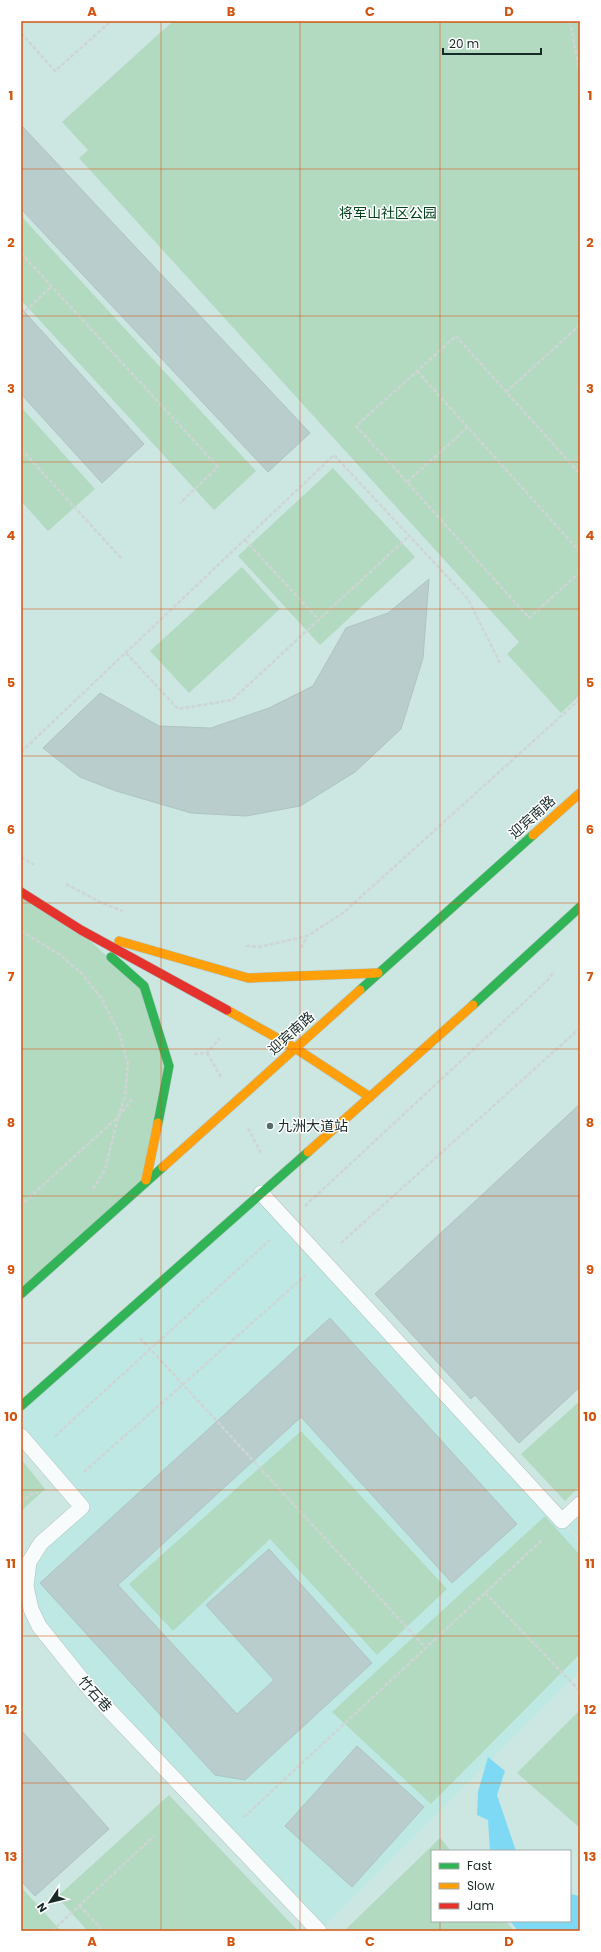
<svg xmlns="http://www.w3.org/2000/svg" width="601" height="1952" font-family="Poppins,'Noto Sans SC',sans-serif">
<style>
.built{fill:#bde8e3}
.green{fill:#b2dac1}
.water{fill:#7edaf4}
.building{fill:#b9cdcc;stroke:#aec3c2}
.lines{fill:none;stroke-linecap:round;stroke-linejoin:round}
.lane-casing{stroke:#afc3c0;stroke-width:16}
.fast-casing{stroke:#afc3c0;stroke-width:10}
.slow-casing{stroke:#afc3c0;stroke-width:10}
.jam-casing{stroke:#afc3c0;stroke-width:10}
.path{stroke:#ced5d4;stroke-width:2.5;stroke-dasharray:4 2;stroke-linecap:butt}
.lane{stroke:#f7fbfb;stroke-width:15}
.fast{stroke:#30b455;stroke-width:9}
.slow{stroke:#ff9f0a;stroke-width:9}
.jam{stroke:#e5322d;stroke-width:9}
.grid{fill:none;stroke:#d3540f;stroke-width:1;stroke-opacity:0.55}
.poi-dot{fill:#576c69;stroke:#fff;stroke-width:1.5}
.labels{text-anchor:middle;dominant-baseline:central;stroke-width:3;stroke-linejoin:round;paint-order:stroke}
.park-label{font-size:14px;fill:#02421a;stroke:#fff}
.street-label{font-size:14px;fill:#182a28;stroke:#fff}
.poi-label{font-size:14px;fill:#182a28;stroke:#fff;text-anchor:start}
.neatline{fill:none;stroke:#d3540f;stroke-width:1.5}
.grid-label{font-size:13px;text-anchor:middle;font-weight:bold;fill:#d3540f}
</style>
<rect width="100%" height="100%" fill="#cce6e2"/>
<g class="built">
<polygon points="262,1194 580,1543 580,1671 322,1929 40,1625 30,1563 84,1507 21,1433 21,1408"/>
<polygon points="580,1510 580,1539 566,1523"/>
</g>
<g class="green">
<polygon points="173,21 580,21 580,695 561,713 507,654 519,642 79,158 88,150 62,122"/>
<polygon points="21,216 256,471 214,510 21,300"/>
<polygon points="21,407 95,489 48,531 21,501"/>
<polygon points="333,468 415,557 320,645 238,556"/>
<polygon points="242,567 280,609 189,693 150,651"/>
<polygon points="21,894 79,931 141,987 168,1066 143,1180 21,1291"/>
<polygon points="580,1401 580,1486 565,1501 521,1454"/>
<polygon points="301,1431 447,1589 377,1655 270,1539 173,1631 129,1584"/>
<polygon points="21,1459 45,1489 21,1511"/>
<polygon points="545,1516 580,1555 580,1654 431,1804 332,1712"/>
<polygon points="580,1710 580,1828 517,1773"/>
<polygon points="169,1795 298,1931 88,1931 57,1897"/>
<polygon points="440,1838 451,1851 432,1851 432,1921 506,1921 514,1931 344,1931"/>
<polygon points="21,1887 61,1931 21,1931"/>
</g>
<g class="water">
<polygon points="488,1757 505,1771 497,1795 516,1851 490,1851 488,1820 477,1815 478,1792"/>
<polygon points="570,1894 580,1896 580,1931 518,1931 510,1921 570,1921"/>
</g>
<g class="building">
<polygon points="21,125 310,433 268,472 21,209"/>
<polygon points="21,308 144,444 102,483 21,394"/>
<polygon points="429,579 423,658 401,729 355,772 300,806 246,816 191,813 116,791 80,777 43,748 100,693 159,726 211,728 269,708 313,686 346,628 388,613"/>
<polygon points="580,1104 580,1387 519,1443 475,1395 471,1399 375,1294"/>
<polygon points="330,1318 517,1524 452,1583 301,1417 118,1585 237,1714 274,1680 206,1605 269,1549 372,1663 245,1780 215,1775 40,1583"/>
<polygon points="21,1730 109,1829 35,1896 21,1881"/>
<polygon points="357,1746 424,1807 352,1887 285,1826"/>
</g>
<g class="lines">
<g class="lane-casing">
<g id="lane">
<polyline points="261,1193 562,1521 580,1504"/>
<polyline points="21,1436 82,1507 41,1543 29,1562 26,1586 31,1609 39,1626 92,1692 319,1931"/>
</g>
</g>
<g class="fast-casing">
<g id="fast">
<polyline points="111,957 144,986 169,1066 158,1123"/>
<polyline points="360,990 533,835"/>
<polyline points="473,1005 580,907"/>
<polyline points="21,1294 163,1167"/>
<polyline points="21,1406 308,1152"/>
</g>
</g>
<g class="slow-casing">
<g id="slow">
<polyline points="533,835 580,793"/>
<polyline points="119,941 248,978 378,973"/>
<polyline points="227,1010 295,1048 370,1097"/>
<polyline points="308,1152 473,1005"/>
<polyline points="163,1167 360,990"/>
<polyline points="146,1180 158,1123"/>
</g>
</g>
<g class="jam-casing">
<polyline id="jam" points="21,892 81,930 227,1010"/>
</g>
<g class="path">
<polyline points="570,21 580,75"/>
<polyline points="21,33 55,71 111,21"/>
<polyline points="21,253 218,467 180,503"/>
<polyline points="21,315 52,286"/>
<polyline points="417,371 580,552"/>
<polyline points="506,392 580,325"/>
<polyline points="468,427 407,482 529,618 580,572"/>
<polyline points="21,449 122,559"/>
<polyline points="407,482 356,426 456,336 580,474"/>
<polyline points="245,540 319,620"/>
<polyline points="126,653 178,709 232,700 409,536"/>
<polyline points="21,752 334,455 468,599 500,663"/>
<polyline points="21,857 34,865"/>
<polyline points="66,884 102,903 123,911"/>
<polyline points="21,931 59,954 81,973 102,999 120,1035 128,1064 125,1096 118,1117 21,1205"/>
<polyline points="246,946 259,947 307,936 343,913 580,699"/>
<polyline points="301,948 307,936"/>
<polyline points="207,1053 221,1077"/>
<polyline points="194,1054 207,1053 220,1038"/>
<polyline points="248,1128 262,1155"/>
<polyline points="93,1189 105,1170 118,1117 133,1098"/>
<polyline points="305,1206 548,980 554,971"/>
<polyline points="341,1243 580,1028"/>
<polyline points="140,1338 426,1648"/>
<polyline points="55,1436 270,1240"/>
<polyline points="84,1472 305,1276"/>
<polyline points="21,1503 31,1494 38,1493"/>
<polyline points="485,1593 580,1691"/>
<polyline points="244,1817 543,1539"/>
<polyline points="79,1905 103,1931"/>
<polyline points="52,1931 154,1836"/>
</g>
<use href="#lane" class="lane"/>
<use href="#fast" class="fast"/>
<use href="#slow" class="slow"/>
<use href="#jam" class="jam"/>
</g>
<path class="grid" d="M161 21V1931M300 21V1931M440 21V1851M21 169H580M21 316H580M21 462H580M21 609H580M21 756H580M21 903H580M21 1049H580M21 1196H580M21 1343H580M21 1490H580M21 1636H580M21 1783H580M440 1921V1931"/>
<circle class="poi-dot" cx="270" cy="1126" r="4"/>
<g class="labels">
<g class="park-label">
<text x="388" y="213">将军山社区公园</text>
</g>
<g class="street-label">
<text transform="translate(532 817) rotate(-42)">迎宾南路</text>
<text transform="translate(291 1033) rotate(-42)">迎宾南路</text>
<text transform="translate(95 1694) rotate(48)">竹石巷</text>
</g>
<g class="poi-label">
<text x="278" y="1126">九洲大道站</text>
</g>
</g>
<rect width="601" height="1952" fill="none" stroke="#ffffff" stroke-width="44"/>
<rect x="431" y="1850" width="140" height="72" fill="#ffffff" stroke="#a3aaa9"/>
<rect x="439" y="1863" width="20" height="6" fill="#30b455" stroke="#a3aaa9"/>
<text x="467" y="1870" font-size="12" fill="#182a28">Fast</text>
<rect x="439" y="1883" width="20" height="6" fill="#ff9f0a" stroke="#a3aaa9"/>
<text x="467" y="1890" font-size="12" fill="#182a28">Slow</text>
<rect x="439" y="1903" width="20" height="6" fill="#e5322d" stroke="#a3aaa9"/>
<text x="467" y="1910" font-size="12" fill="#182a28">Jam</text>
<g transform="translate(50 1902) rotate(235)" stroke="#ffffff" stroke-width="3" paint-order="stroke">
<path d="M0-3L7 15L0 10L-7 15Z" fill="#182a28"/>
<text y="-6" font-size="11" font-weight="bold" text-anchor="middle" fill="#182a28">N</text>
</g>
<path d="M443 48v6h98v-6" fill="none" stroke="#182a28" stroke-width="2"/>
<text x="449" y="48" font-size="12" fill="#182a28" stroke="#ffffff" stroke-width="3" paint-order="stroke">20 m</text>
<rect x="22" y="22" width="557" height="1908" class="neatline"/>
<g class="grid-label">
<text x="92" y="16">A</text>
<text x="231" y="16">B</text>
<text x="370" y="16">C</text>
<text x="509" y="16">D</text>
<text x="11" y="100">1</text>
<text x="590" y="100">1</text>
<text x="11" y="247">2</text>
<text x="590" y="247">2</text>
<text x="11" y="393">3</text>
<text x="590" y="393">3</text>
<text x="11" y="540">4</text>
<text x="590" y="540">4</text>
<text x="11" y="687">5</text>
<text x="590" y="687">5</text>
<text x="11" y="834">6</text>
<text x="590" y="834">6</text>
<text x="11" y="981">7</text>
<text x="590" y="981">7</text>
<text x="11" y="1127">8</text>
<text x="590" y="1127">8</text>
<text x="11" y="1274">9</text>
<text x="590" y="1274">9</text>
<text x="11" y="1421">10</text>
<text x="590" y="1421">10</text>
<text x="11" y="1568">11</text>
<text x="590" y="1568">11</text>
<text x="11" y="1714">12</text>
<text x="590" y="1714">12</text>
<text x="11" y="1861">13</text>
<text x="590" y="1861">13</text>
<text x="92" y="1946">A</text>
<text x="231" y="1946">B</text>
<text x="370" y="1946">C</text>
<text x="509" y="1946">D</text>
</g>
</svg>
